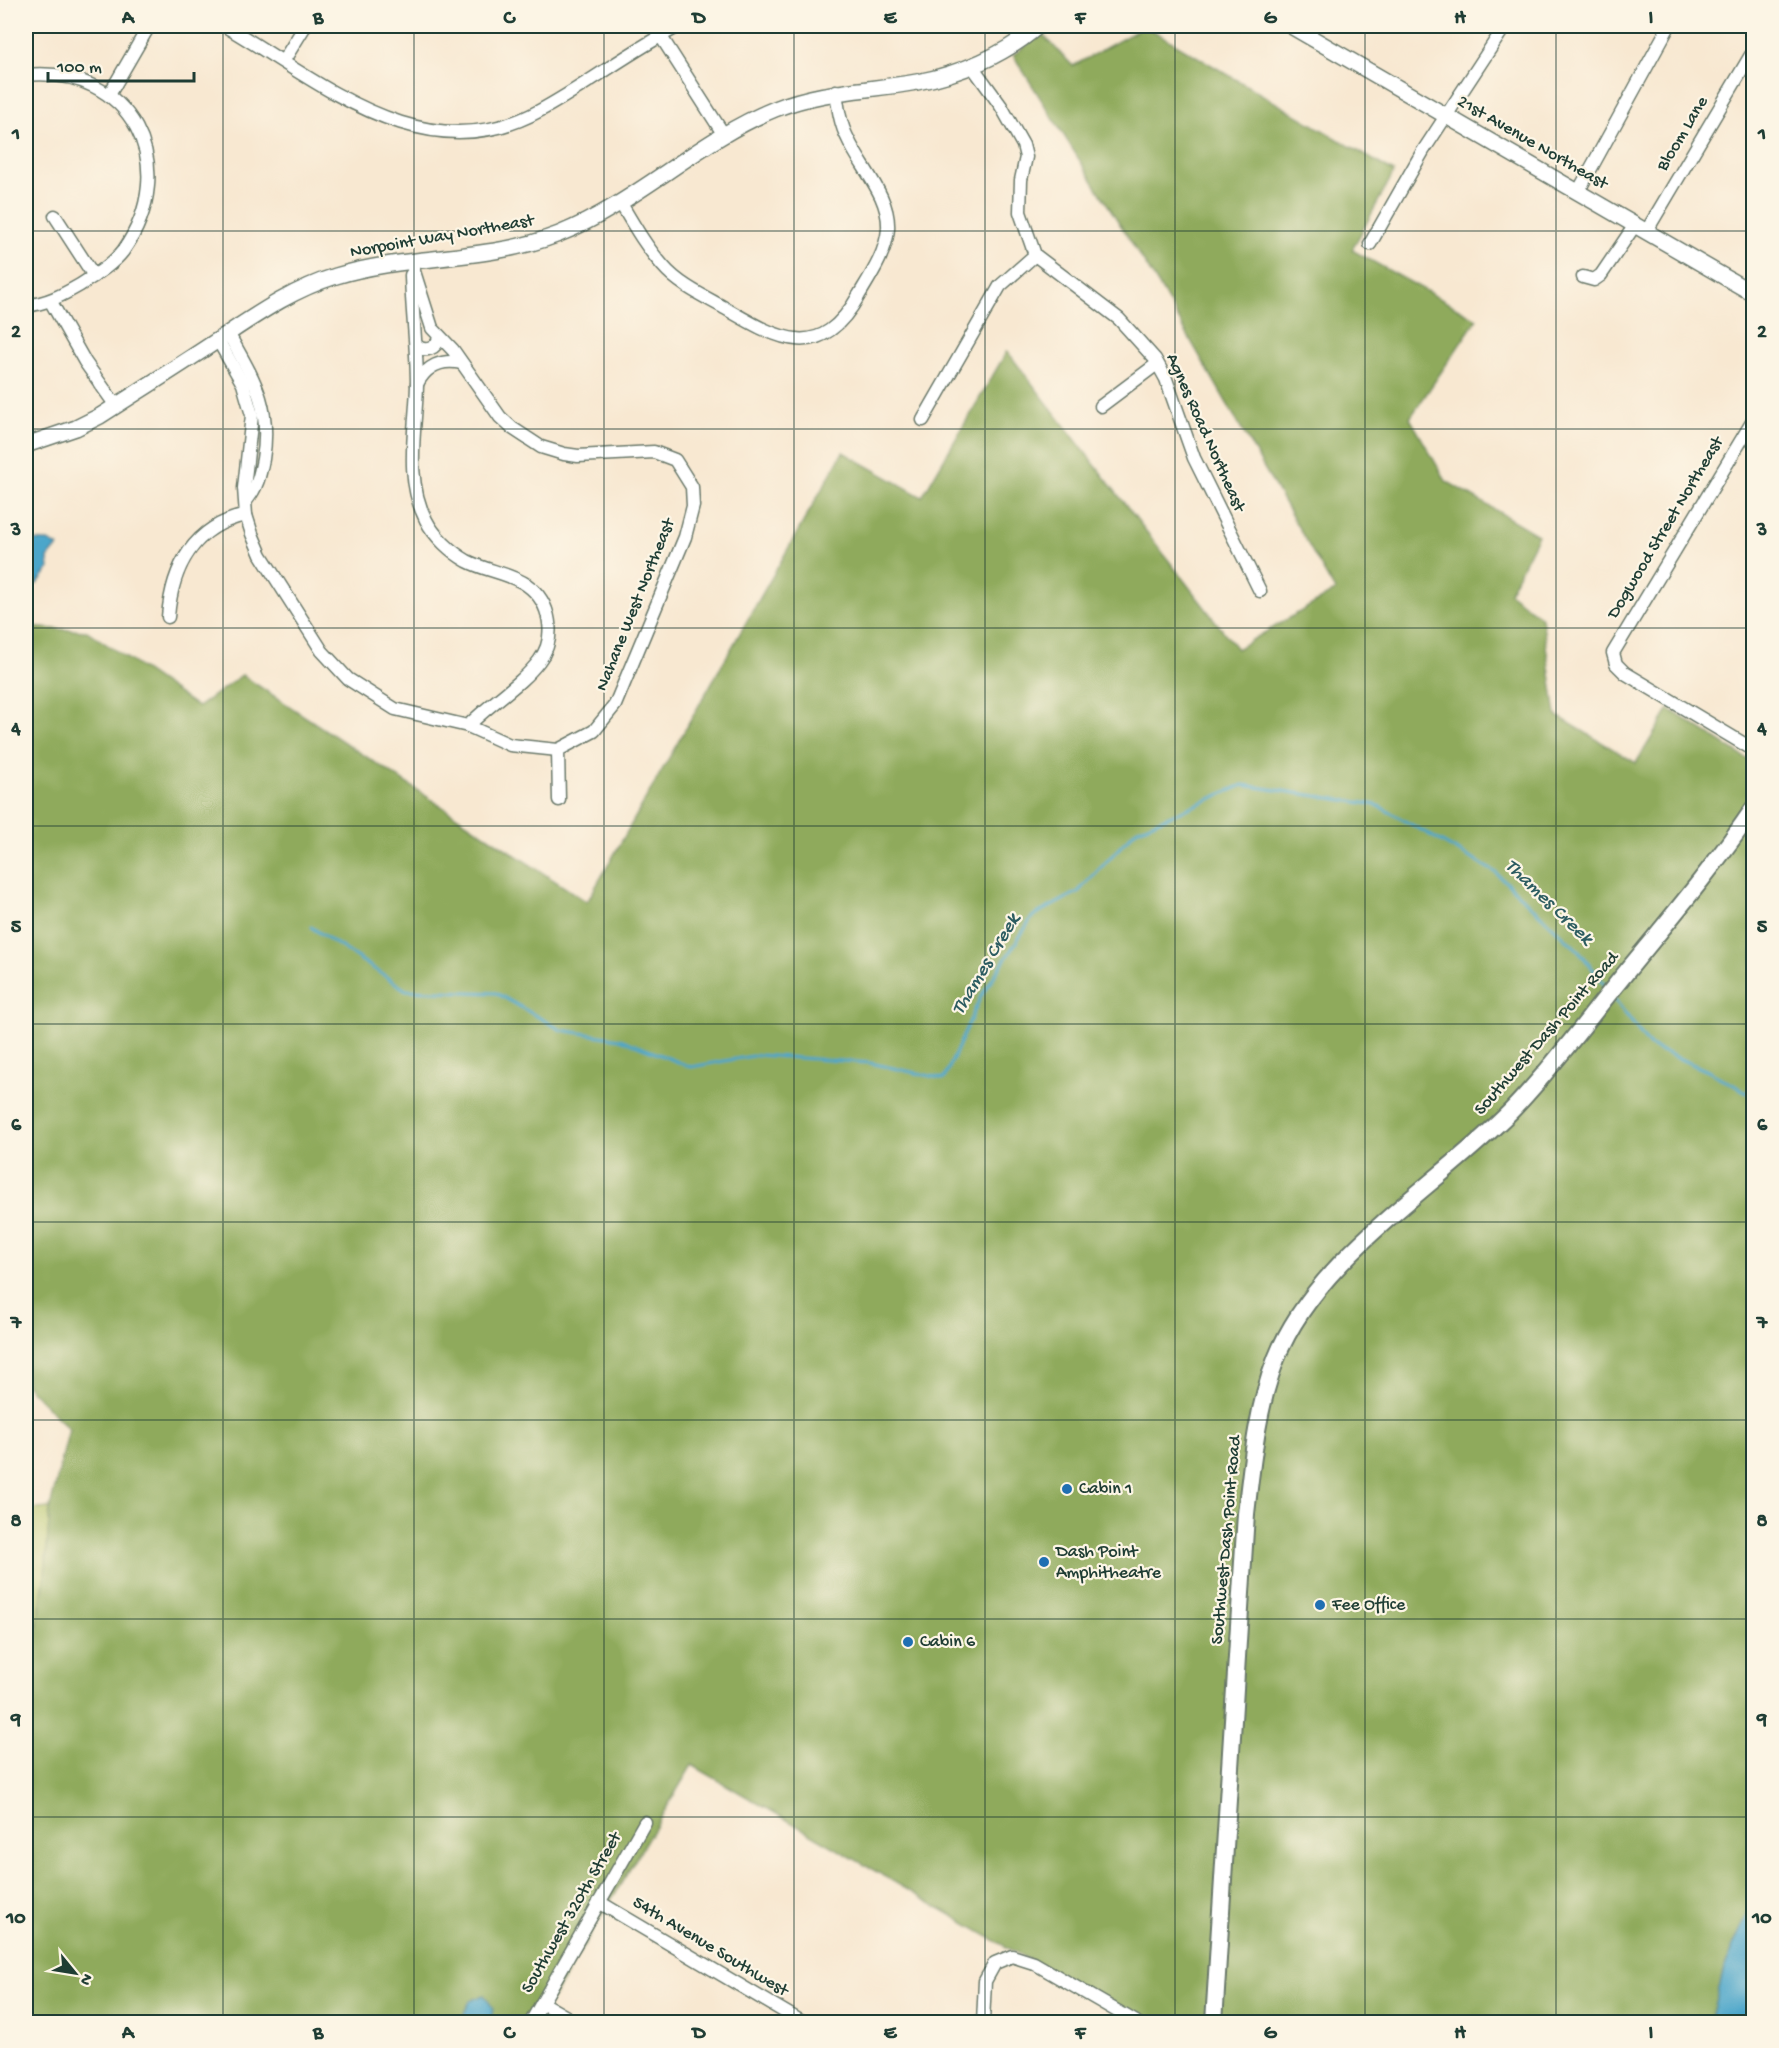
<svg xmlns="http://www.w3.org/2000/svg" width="1779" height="2048" font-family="'Gochi Hand',sans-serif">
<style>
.green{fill:#b4c467;stroke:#6a804e;stroke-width:1.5}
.forest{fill:#8faa5c;stroke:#577448;stroke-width:1.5}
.water{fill:#4ca6ca;stroke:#36727f;stroke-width:1.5}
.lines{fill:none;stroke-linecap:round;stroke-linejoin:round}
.stream{stroke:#4ca6ca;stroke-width:3}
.minor-casing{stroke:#6b796b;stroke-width:15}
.tertiary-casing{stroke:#6b796b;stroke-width:18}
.secondary-casing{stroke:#6b796b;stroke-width:20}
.minor{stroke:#fff;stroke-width:12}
.tertiary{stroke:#fff;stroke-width:15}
.secondary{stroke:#fff;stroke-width:16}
.grid{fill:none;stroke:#1f3d34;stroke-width:1.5;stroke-opacity:0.55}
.poi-dot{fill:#1f6fb2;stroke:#fcf5e5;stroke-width:2}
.labels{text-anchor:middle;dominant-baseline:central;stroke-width:4.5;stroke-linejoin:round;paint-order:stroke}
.street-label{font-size:18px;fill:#1f3d34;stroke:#fcf5e5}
.poi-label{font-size:18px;fill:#1f3d34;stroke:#fcf5e5;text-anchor:start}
.water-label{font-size:20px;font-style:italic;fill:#2c5c61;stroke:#fcf5e5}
.neatline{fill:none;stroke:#1f3d34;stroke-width:2}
.grid-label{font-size:20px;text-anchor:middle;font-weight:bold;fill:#1f3d34}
</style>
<rect width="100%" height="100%" fill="#fcf5e5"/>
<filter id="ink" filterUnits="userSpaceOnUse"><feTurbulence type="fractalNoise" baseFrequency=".0167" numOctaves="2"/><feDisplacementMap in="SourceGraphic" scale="12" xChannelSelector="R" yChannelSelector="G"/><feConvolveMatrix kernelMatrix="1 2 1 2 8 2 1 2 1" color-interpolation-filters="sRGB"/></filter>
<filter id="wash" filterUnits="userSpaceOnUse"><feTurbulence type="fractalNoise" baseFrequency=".008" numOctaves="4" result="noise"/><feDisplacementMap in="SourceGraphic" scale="24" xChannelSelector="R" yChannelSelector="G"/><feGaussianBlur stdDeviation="1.35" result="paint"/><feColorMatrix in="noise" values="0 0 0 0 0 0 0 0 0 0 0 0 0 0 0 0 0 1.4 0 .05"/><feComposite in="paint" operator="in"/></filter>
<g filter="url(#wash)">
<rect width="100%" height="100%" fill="#f8e8d1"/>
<polygon class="green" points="50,1508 45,1575 37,1625 26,1627 26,1510"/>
<polygon class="forest" points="1145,26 1394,172 1352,250 1477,319 1410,418 1446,481 1538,535 1509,593 1542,618 1556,715 1636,763 1669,709 1753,763 1754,1901 1725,1965 1710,2022 1136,2022 692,1765 538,2022 26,2022 26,1706 45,1575 50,1508 69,1429 26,1385 26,627 87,631 198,707 242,675 587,902 843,452 922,497 1007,351 1237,649 1335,591 1161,289 1013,55 1042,34 1073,66"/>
<g class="water">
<polygon points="26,540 48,541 58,546 48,558 49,569 37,584 26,585"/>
<polygon points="1753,1901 1753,2022 1710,2022 1725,1965"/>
<polygon points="484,1995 493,2008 491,2022 460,2022 470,2001"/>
</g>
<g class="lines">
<g class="stream">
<polyline points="311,927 406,990 496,993 561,1030 620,1039 691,1067 758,1055 870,1063 944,1079 980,998 1033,916 1078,892 1136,830 1243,785 1377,805 1495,872 1580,952 1607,988"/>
<polyline points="1612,996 1650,1046 1708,1071 1754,1096"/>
</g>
</g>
</g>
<g filter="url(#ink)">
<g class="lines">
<g class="minor-casing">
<g id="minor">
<path d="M225 26C321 82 424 174 539 111 587 85 630 51 679 26"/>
<polyline points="660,35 724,135"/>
<polyline points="284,60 305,26"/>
<polyline points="972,66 1001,106 1023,145 1026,157 1021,180 1020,212 1035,255 1119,319 1155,359 1166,379 1194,458 1260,591"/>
<path d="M26 75C131 65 183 166 123 251 112 265 95 275 80 285 61 296 47 303 26 306"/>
<polyline points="109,95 149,26"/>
<polyline points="1578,192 1669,26"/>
<path d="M620 202C633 224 646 247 663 266 678 284 703 296 723 307 778 339 820 365 859 295 871 275 886 253 888 229 890 196 861 168 848 139 840 124 838 107 836 91"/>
<polyline points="55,216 94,276"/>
<polyline points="1646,232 1751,55"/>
<polyline points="1370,244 1423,151 1505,26"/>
<path d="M411 275C412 312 417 348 417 385 416 429 404 478 426 520 434 536 451 552 467 561 486 571 510 573 527 585 551 602 557 638 539 661 520 686 490 703 468 726"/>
<polyline points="1583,277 1594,280 1601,275 1635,225"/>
<polyline points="51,302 85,362 116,406"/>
<path d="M228 333C253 378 272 405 263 459 260 475 257 488 246 501"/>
<polyline points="218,340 243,384 252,415 244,488 246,515 252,534 261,555 322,651 348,679 395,709 468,726 510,745 558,750 594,731 615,705 685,537 693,506 692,487 675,460 654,452 578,456 564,454 541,447 512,428 500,417 453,350 432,328 411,262"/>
<path d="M416 345C425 353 437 349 439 337"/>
<path d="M417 384C426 366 442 359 461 363"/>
<polyline points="1101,406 1157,364"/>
<polyline points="1754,419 1613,653 1616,664 1625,673 1754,750"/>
<polyline points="923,420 1000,286 1035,255"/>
<path d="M168 617C172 567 194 526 246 515"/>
<polyline points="558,750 559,800"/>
<polyline points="599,1902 802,2022"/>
<polyline points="542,2003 575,2022"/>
<polyline points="531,2022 645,1822"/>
<polyline points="983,2022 985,1981 995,1963 1012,1956 1034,1963 1136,2022"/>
</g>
</g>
<g class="tertiary-casing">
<g id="tertiary">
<polyline points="1291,26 1754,294"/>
<path d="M26 445 76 428 100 416C139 391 179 366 218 340 256 315 291 290 336 276 408 254 488 262 559 234 637 203 698 140 775 109 823 90 867 91 917 82 960 74 1005 55 1038 26"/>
</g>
</g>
<g class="secondary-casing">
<path id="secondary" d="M1214 2022 1246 1514C1252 1462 1257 1408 1276 1359 1315 1258 1436 1187 1511 1111 1548 1073 1581 1028 1615 986 1662 928 1712 870 1754 808"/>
</g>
<use href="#minor" class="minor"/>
<use href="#tertiary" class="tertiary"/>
<use href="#secondary" class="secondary"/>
</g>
</g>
<path class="grid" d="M223 26V2022M414 26V2022M604 26V2022M794 26V2022M985 26V2022M1175 26V2022M1365 26V2022M1556 26V2022M26 231H1754M26 429H1754M26 628H1754M26 826H1754M26 1024H1754M26 1222H1754M26 1420H1754M26 1619H1754M26 1817H1754"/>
<g class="poi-dot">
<circle cx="1067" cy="1489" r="6"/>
<circle cx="1044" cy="1562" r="6"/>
<circle cx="1320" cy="1605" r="6"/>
<circle cx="908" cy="1642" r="6"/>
</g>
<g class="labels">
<g class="street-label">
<text transform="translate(1683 134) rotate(-59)">Bloom Lane</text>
<text transform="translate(1532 143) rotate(30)">21st Avenue Northeast</text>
<text transform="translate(442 237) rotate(-10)">Norpoint Way Northeast</text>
<text transform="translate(1205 433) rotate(66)">Agnes Road Northeast</text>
<text transform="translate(1666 528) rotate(-59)">Dogwood Street Northeast</text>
<text transform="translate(636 605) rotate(-68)">Nahane West Northeast</text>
<text transform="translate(1547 1034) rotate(-49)">Southwest Dash Point Road</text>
<text transform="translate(1227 1540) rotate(-85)">Southwest Dash Point Road</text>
<text transform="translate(572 1913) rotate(-60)">Southwest 320th Street</text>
<text transform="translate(710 1947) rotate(31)">54th Avenue Southwest</text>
</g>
<g class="poi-label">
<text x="1079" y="1489">Cabin 1</text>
<text x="1056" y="1552">Dash Point<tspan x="1056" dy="21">Amphitheatre</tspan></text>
<text x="1332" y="1605">Fee Office</text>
<text x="920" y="1642">Cabin 6</text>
</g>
<g class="water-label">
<text transform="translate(1548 903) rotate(44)">Thames Creek</text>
<text transform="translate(987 965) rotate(-59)">Thames Creek</text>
</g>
</g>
<rect width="1779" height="2048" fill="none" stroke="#fcf5e5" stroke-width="66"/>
<g transform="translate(75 1973) rotate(120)" stroke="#fcf5e5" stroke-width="4.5" paint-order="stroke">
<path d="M0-4.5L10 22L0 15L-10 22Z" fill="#1f3d34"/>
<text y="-9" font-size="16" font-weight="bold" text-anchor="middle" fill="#1f3d34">N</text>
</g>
<path d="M48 72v9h146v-9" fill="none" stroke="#1f3d34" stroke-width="3"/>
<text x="57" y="72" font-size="18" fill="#1f3d34" stroke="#fcf5e5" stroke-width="4.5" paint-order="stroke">100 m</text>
<rect x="33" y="33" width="1713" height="1982" class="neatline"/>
<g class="grid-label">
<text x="128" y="23">A</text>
<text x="318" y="23">B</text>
<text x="509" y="23">C</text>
<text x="699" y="23">D</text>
<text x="890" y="23">E</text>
<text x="1080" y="23">F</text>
<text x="1270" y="23">G</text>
<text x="1460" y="23">H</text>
<text x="1651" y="23">I</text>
<text x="16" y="139">1</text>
<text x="1762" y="139">1</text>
<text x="16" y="337">2</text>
<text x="1762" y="337">2</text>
<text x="16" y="535">3</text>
<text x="1762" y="535">3</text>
<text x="16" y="734">4</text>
<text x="1762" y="734">4</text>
<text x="16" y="932">5</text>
<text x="1762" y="932">5</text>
<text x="16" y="1130">6</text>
<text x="1762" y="1130">6</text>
<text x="16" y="1328">7</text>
<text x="1762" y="1328">7</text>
<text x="16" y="1526">8</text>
<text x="1762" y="1526">8</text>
<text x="16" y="1725">9</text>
<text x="1762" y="1725">9</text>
<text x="16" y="1923">10</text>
<text x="1762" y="1923">10</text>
<text x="128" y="2038">A</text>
<text x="318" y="2038">B</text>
<text x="509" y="2038">C</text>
<text x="699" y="2038">D</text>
<text x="890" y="2038">E</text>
<text x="1080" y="2038">F</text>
<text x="1270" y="2038">G</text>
<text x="1460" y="2038">H</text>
<text x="1651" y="2038">I</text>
</g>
</svg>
